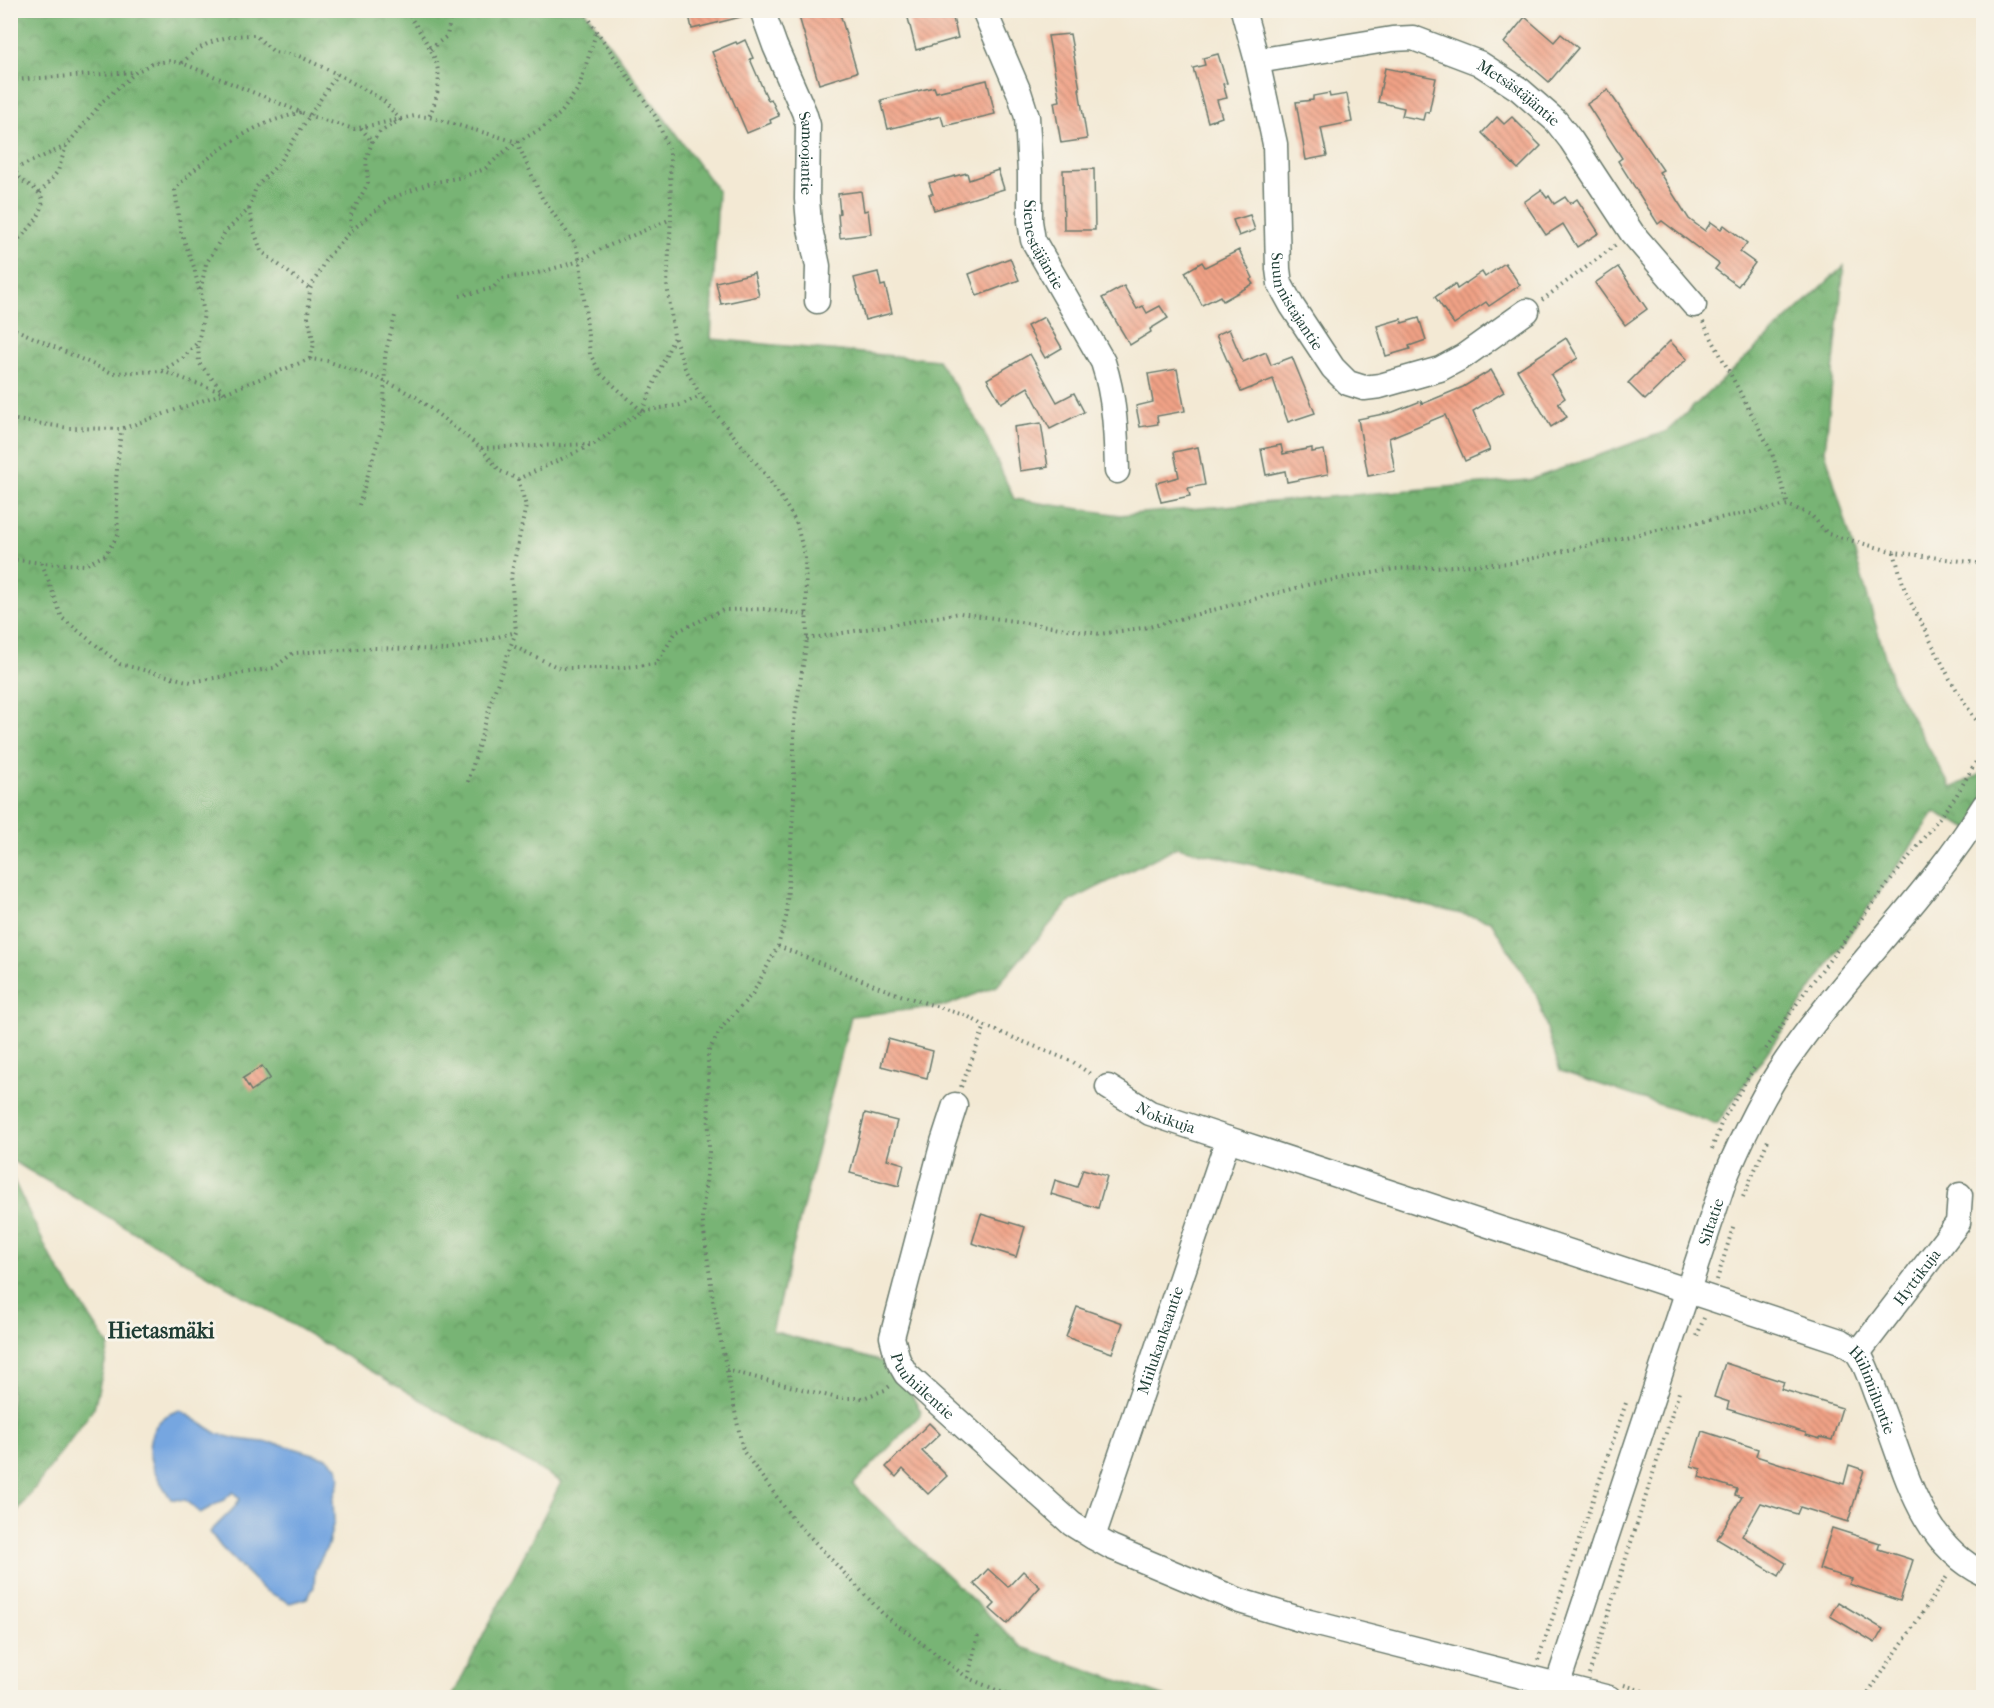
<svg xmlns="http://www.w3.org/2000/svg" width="1994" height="1708" font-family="'IM FELL French Canon',serif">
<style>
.forest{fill:url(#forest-crowns);stroke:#4c7854;stroke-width:1.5}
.water{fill:#76a6e0;stroke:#4a728a;stroke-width:1.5}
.building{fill:url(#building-back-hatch)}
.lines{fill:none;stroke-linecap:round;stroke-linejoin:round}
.minor-casing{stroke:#69796c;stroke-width:27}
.path{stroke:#69796c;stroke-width:4;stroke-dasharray:1.5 4.5;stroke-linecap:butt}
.minor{stroke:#fff;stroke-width:24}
.labels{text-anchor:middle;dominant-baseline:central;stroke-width:6;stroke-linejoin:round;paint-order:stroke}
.street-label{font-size:16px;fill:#1f3d34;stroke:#f7f3e8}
.district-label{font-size:22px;font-weight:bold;fill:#1f3d34;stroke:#f7f3e8}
</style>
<defs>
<pattern id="forest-crowns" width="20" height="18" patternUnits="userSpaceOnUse" patternTransform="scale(1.5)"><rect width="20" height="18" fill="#78b474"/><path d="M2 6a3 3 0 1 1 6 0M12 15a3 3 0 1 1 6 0" fill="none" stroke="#629460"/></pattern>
<pattern id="building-back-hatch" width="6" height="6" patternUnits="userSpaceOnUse" patternTransform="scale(1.5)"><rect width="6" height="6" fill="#f1a286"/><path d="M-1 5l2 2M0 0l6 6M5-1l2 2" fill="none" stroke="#c3856e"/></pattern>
</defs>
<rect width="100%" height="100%" fill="#f7f3e8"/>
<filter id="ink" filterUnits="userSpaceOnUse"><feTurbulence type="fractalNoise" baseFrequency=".0167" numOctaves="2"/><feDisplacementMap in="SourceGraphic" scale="12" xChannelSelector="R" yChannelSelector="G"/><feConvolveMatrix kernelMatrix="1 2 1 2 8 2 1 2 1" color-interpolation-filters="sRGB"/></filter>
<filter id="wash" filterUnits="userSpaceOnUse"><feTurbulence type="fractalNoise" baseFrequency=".008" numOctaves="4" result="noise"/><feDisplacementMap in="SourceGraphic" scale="24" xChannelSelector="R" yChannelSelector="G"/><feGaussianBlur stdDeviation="1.35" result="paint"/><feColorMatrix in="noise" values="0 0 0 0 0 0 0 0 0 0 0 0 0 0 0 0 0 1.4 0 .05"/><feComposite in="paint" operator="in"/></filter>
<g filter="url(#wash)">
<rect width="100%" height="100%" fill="#f3e9d4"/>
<g class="forest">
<polygon points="11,11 585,11 718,191 711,339 938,360 983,430 1014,499 1120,515 1529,480 1667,431 1844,266 1825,451 1893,684 1951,788 1983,773 1983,836 1935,812 1717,1124 1560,1071 1537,996 1491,921 1177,847 1070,901 997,986 945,1006 851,1016 772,1331 894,1365 922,1413 853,1485 1022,1647 1166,1697 452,1697 561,1482 11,1160"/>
<polygon points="11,1175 50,1256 109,1346 94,1408 11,1520"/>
</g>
<path class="water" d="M180 1410 218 1434 237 1439 280 1444 327 1458 338 1467 340 1478 333 1499 334 1521 328 1545 315 1570 314 1587 307 1598 290 1603 264 1590 221 1547 210 1532 233 1509 240 1499 233 1492 224 1500 200 1513 185 1500 171 1499C164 1488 156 1477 152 1465 144 1440 154 1417 180 1410Z"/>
<g id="blocks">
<g class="building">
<polygon points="688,10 745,10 745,16 692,29"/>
<polygon points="797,10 839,10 857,72 819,84"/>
<polygon points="906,10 951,10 958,38 916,50"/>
<polygon points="1525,17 1554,42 1561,34 1578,48 1549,82 1504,43"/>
<polygon points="1070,34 1080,89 1079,89 1087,139 1061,143 1054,102 1060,101 1048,36"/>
<polygon points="745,40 753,58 750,59 763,89 768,100 771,99 779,116 770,120 771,123 747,133 712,52 736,42 737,44"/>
<polygon points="1218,54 1227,83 1223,84 1227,98 1217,100 1222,117 1208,122 1193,68 1205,65 1203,58"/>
<polygon points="1385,68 1436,78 1429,113 1425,112 1423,120 1402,116 1404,108 1378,102"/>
<polygon points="987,80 995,114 944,126 941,116 888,129 881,100 934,87 936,92"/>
<polygon points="1608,90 1663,170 1659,172 1689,219 1705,231 1711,222 1721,229 1724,225 1747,243 1740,252 1755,263 1738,286 1715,269 1719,264 1662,221 1658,224 1618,161 1622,158 1587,104"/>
<polygon points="1329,93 1330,97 1347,94 1352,122 1321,128 1327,156 1306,160 1296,102 1313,100 1313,96"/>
<polygon points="1497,117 1504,124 1512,117 1541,146 1518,169 1482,133"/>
<polygon points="1094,169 1095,230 1064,230 1063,170"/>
<polygon points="998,170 1004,189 934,210 929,194 933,194 929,183 967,173 969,180"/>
<polygon points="1541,190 1547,198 1549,196 1554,204 1565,197 1570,204 1577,199 1599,233 1577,247 1563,224 1546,235 1524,202"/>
<polygon points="861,191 864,211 868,210 871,234 840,238 838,214 840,213 838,194"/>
<polygon points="1250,215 1255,230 1239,236 1233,220"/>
<polygon points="1239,250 1253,278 1250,280 1253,284 1223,301 1220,296 1202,305 1185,272 1202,262 1205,267"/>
<polygon points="1010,258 1019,280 977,296 969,274"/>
<polygon points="1505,263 1520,285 1489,306 1486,302 1454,324 1435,297 1455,284 1457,289 1482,272 1485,277"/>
<polygon points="1618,267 1647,309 1625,325 1595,283"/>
<polygon points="878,272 881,286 885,285 892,313 865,320 854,278"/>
<polygon points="754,273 759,296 721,304 716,282"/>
<polygon points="1124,286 1137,309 1143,306 1147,313 1160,306 1168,318 1150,329 1151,332 1130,345 1102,298"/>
<polygon points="1044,317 1062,348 1045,358 1027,326"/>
<polygon points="1419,318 1426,340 1409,346 1410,349 1386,356 1377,326 1401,319 1402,323"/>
<polygon points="1229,329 1243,362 1266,352 1271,365 1292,357 1315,413 1288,422 1273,379 1241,392 1216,335"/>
<polygon points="1566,338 1578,358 1551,375 1565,398 1558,403 1567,417 1551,427 1517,370"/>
<polygon points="1670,341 1687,359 1645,400 1628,383"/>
<polygon points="1030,354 1057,402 1074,393 1084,412 1050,429 1028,387 1001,403 987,379"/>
<polygon points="1177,369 1185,411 1157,416 1158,424 1140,427 1136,406 1153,402 1148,374"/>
<polygon points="1491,370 1504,392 1473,411 1490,450 1465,461 1445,415 1389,438 1395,471 1368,476 1358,419 1393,412 1421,401 1422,404 1463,387"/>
<polygon points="1041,423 1048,467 1020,471 1014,427"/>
<polygon points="1281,445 1283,454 1312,448 1312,452 1324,450 1328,474 1287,482 1285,471 1266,475 1261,449"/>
<polygon points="1198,447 1205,485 1188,488 1190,496 1161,502 1156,483 1179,477 1174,452"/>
<polygon points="888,1039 933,1051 927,1078 881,1066"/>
<polygon points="262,1066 270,1078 251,1091 243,1078"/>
<polygon points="865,1113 897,1121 887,1159 904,1164 899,1186 850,1173"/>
<polygon points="1083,1169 1107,1176 1098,1208 1051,1194 1055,1180 1077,1187"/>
<polygon points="981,1214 1025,1227 1016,1257 972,1243"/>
<polygon points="1077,1307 1123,1323 1112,1353 1066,1337"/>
<polygon points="1725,1363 1784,1382 1781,1389 1842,1408 1832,1440 1820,1437 1820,1439 1806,1435 1806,1433 1727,1409 1729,1402 1714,1397"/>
<polygon points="929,1423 940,1434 922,1451 947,1476 928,1494 903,1469 896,1477 886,1467"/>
<polygon points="1702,1431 1758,1449 1756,1456 1844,1484 1849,1465 1864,1470 1848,1522 1800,1507 1797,1514 1761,1503 1742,1536 1786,1563 1779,1576 1717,1539 1742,1497 1735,1495 1737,1489 1699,1477 1701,1469 1691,1466"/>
<polygon points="1832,1528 1880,1543 1878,1549 1913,1560 1900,1601 1849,1584 1852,1579 1819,1569"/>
<polygon points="988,1569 1008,1587 1023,1571 1040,1587 1007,1624 990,1609 995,1604 974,1584"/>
<polygon points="1838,1602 1883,1629 1875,1643 1830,1616"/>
</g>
</g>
</g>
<g filter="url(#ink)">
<use href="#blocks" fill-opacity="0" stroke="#69796c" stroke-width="1.5"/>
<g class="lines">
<g class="minor-casing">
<g id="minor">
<path id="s1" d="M762 10 775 46 804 112 808 125 807 199 809 224 818 266 817 301"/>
<path id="s2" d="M984 10 1019 92 1027 117 1030 173V221L1033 240 1103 362C1115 398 1116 434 1117 471"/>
<path id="s3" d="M1243 10 1257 61 1275 144 1278 269 1280 284 1292 306 1333 368 1348 383 1364 388 1380 386 1440 369 1464 356 1527 311"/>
<path id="s4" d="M1257 61 1392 39 1413 38 1479 63 1519 89 1556 121 1571 140 1632 233 1694 305"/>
<path id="s5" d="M1108 1087 1150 1113 1228 1139"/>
<path id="s6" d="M955 1105 943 1142 892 1337 898 1360 906 1374 1072 1524 1093 1537"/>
<path id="s7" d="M1858 1353 1958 1223 1960 1195"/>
<path id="s8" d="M1556 1698 1558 1683 1725 1178C1742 1138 1761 1097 1786 1061 1847 972 1927 898 1984 806"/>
<path id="s9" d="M1609 1698 1309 1622 1240 1601 1111 1547 1093 1537 1228 1139 1840 1341C1846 1345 1855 1349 1859 1355 1867 1367 1872 1384 1877 1397 1904 1460 1916 1541 1984 1574"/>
</g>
</g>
<g class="path">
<path d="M406 10C432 52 451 68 429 117"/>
<polyline points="584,10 597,32 656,117 670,153 671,219 667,284 674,336 685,368 701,396 762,470 779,494 796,522 805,557 807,639 794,722 794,799 786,917 778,946 753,993 723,1026 708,1052 709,1152 702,1217 714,1307 743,1451 793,1519 884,1615 968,1678 1015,1698"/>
<polyline points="430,49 447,36 452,10"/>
<path d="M182 63C203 41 225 35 255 35L274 52 297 55 337 74 383 100 400 120 380 132 372 142 366 160 368 183 350 217 351 231"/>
<polyline points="10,80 135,72"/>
<polyline points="361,128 372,142"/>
<polyline points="10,171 66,146 103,101 136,72 151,64 168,61 182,63 310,116 354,129 415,116 429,117 517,142 542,198 575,243 580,261 590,354 601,374 642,411"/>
<polyline points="40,193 58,171 66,146"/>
<polyline points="249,209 252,224 261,251 310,289"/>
<path d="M10 246C23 237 54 207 38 192 29 182 19 184 15 169"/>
<path d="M199 290 194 267 181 232 175 190C190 169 240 133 265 124 276 119 289 116 301 112"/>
<polyline points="460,296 493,288 502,278 530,275 580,261 601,249 671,219"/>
<polyline points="1542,300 1616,245"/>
<polyline points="1703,322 1772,453 1788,505"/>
<polyline points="10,327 112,373 162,371 224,393"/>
<polyline points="310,359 314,344 308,317 310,289 326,259 351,231 389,199 431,183 462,177 485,169 500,155 517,142 541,129 561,113 579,87 596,33"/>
<polyline points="162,371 183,358 197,343"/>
<polyline points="224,393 199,363 198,343 204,314 200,292 206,264 225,232 249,209 256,187 278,164 337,74"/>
<polyline points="642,411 674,337"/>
<polyline points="10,419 69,428 121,429 224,393 310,359 327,361 385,381 416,397 481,448 500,471 518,479 594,444 642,411 680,405 701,396"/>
<polyline points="481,448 590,444"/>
<polyline points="518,479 526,506 511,576 516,632 511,645 559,668 616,668 656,664 676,632 723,610 766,609 807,615"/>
<polyline points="359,505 384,420 385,355 395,316"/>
<polyline points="1894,552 1905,591 1950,679 1973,716 1984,729"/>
<polyline points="10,559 42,563 85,565 105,555 118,535 116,480 121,429"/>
<polyline points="42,563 62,618 120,664 191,682 274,668 293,653 373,648 449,650 516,632"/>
<polyline points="807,639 960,613 1100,634 1149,627 1311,584 1394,569 1512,563 1652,531 1788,505 1811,515 1828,534 1894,552 1984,564"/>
<polyline points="468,782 494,693 511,645"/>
<polyline points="778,946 894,993 967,1016 985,1026 1073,1062 1093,1076"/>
<polyline points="1766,1049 1804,993 1956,796 1984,748"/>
<polyline points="961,1087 985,1026"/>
<polyline points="1712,1149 1722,1121 1754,1068"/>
<polyline points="1743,1197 1769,1138"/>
<polyline points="1717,1280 1734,1224"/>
<polyline points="1697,1336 1704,1318"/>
<polyline points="726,1370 837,1398 863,1398 885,1390 891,1385"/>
<polyline points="1538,1660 1627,1400"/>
<polyline points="1589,1674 1680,1389"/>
<polyline points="968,1678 978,1634"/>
<polyline points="1624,1685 1665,1698"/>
<polyline points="1865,1698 1948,1575"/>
</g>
<use href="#minor" class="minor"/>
</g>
</g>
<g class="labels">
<g class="street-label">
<text stroke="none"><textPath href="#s4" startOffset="278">Metsästäjäntie</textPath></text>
<text stroke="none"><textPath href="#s1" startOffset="152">Samoojantie</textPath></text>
<text stroke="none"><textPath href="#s2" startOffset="246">Sienestäjäntie</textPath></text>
<text stroke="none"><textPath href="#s3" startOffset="300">Suunnistajantie</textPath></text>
<text stroke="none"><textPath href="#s5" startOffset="66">Nokikuja</textPath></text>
<text stroke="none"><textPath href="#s8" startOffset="501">Siltatie</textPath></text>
<text stroke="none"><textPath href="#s7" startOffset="96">Hyttikuja</textPath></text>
<text stroke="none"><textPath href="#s9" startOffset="750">Miilukankaantie</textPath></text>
<text stroke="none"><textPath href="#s6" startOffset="300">Puuhiilentie</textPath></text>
<text stroke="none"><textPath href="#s9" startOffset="1668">Hiilimiiluntie</textPath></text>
</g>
<g class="district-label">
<text x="161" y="1331">Hietasmäki</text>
</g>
</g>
<rect width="1994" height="1708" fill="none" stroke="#f7f3e8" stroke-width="36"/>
</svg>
